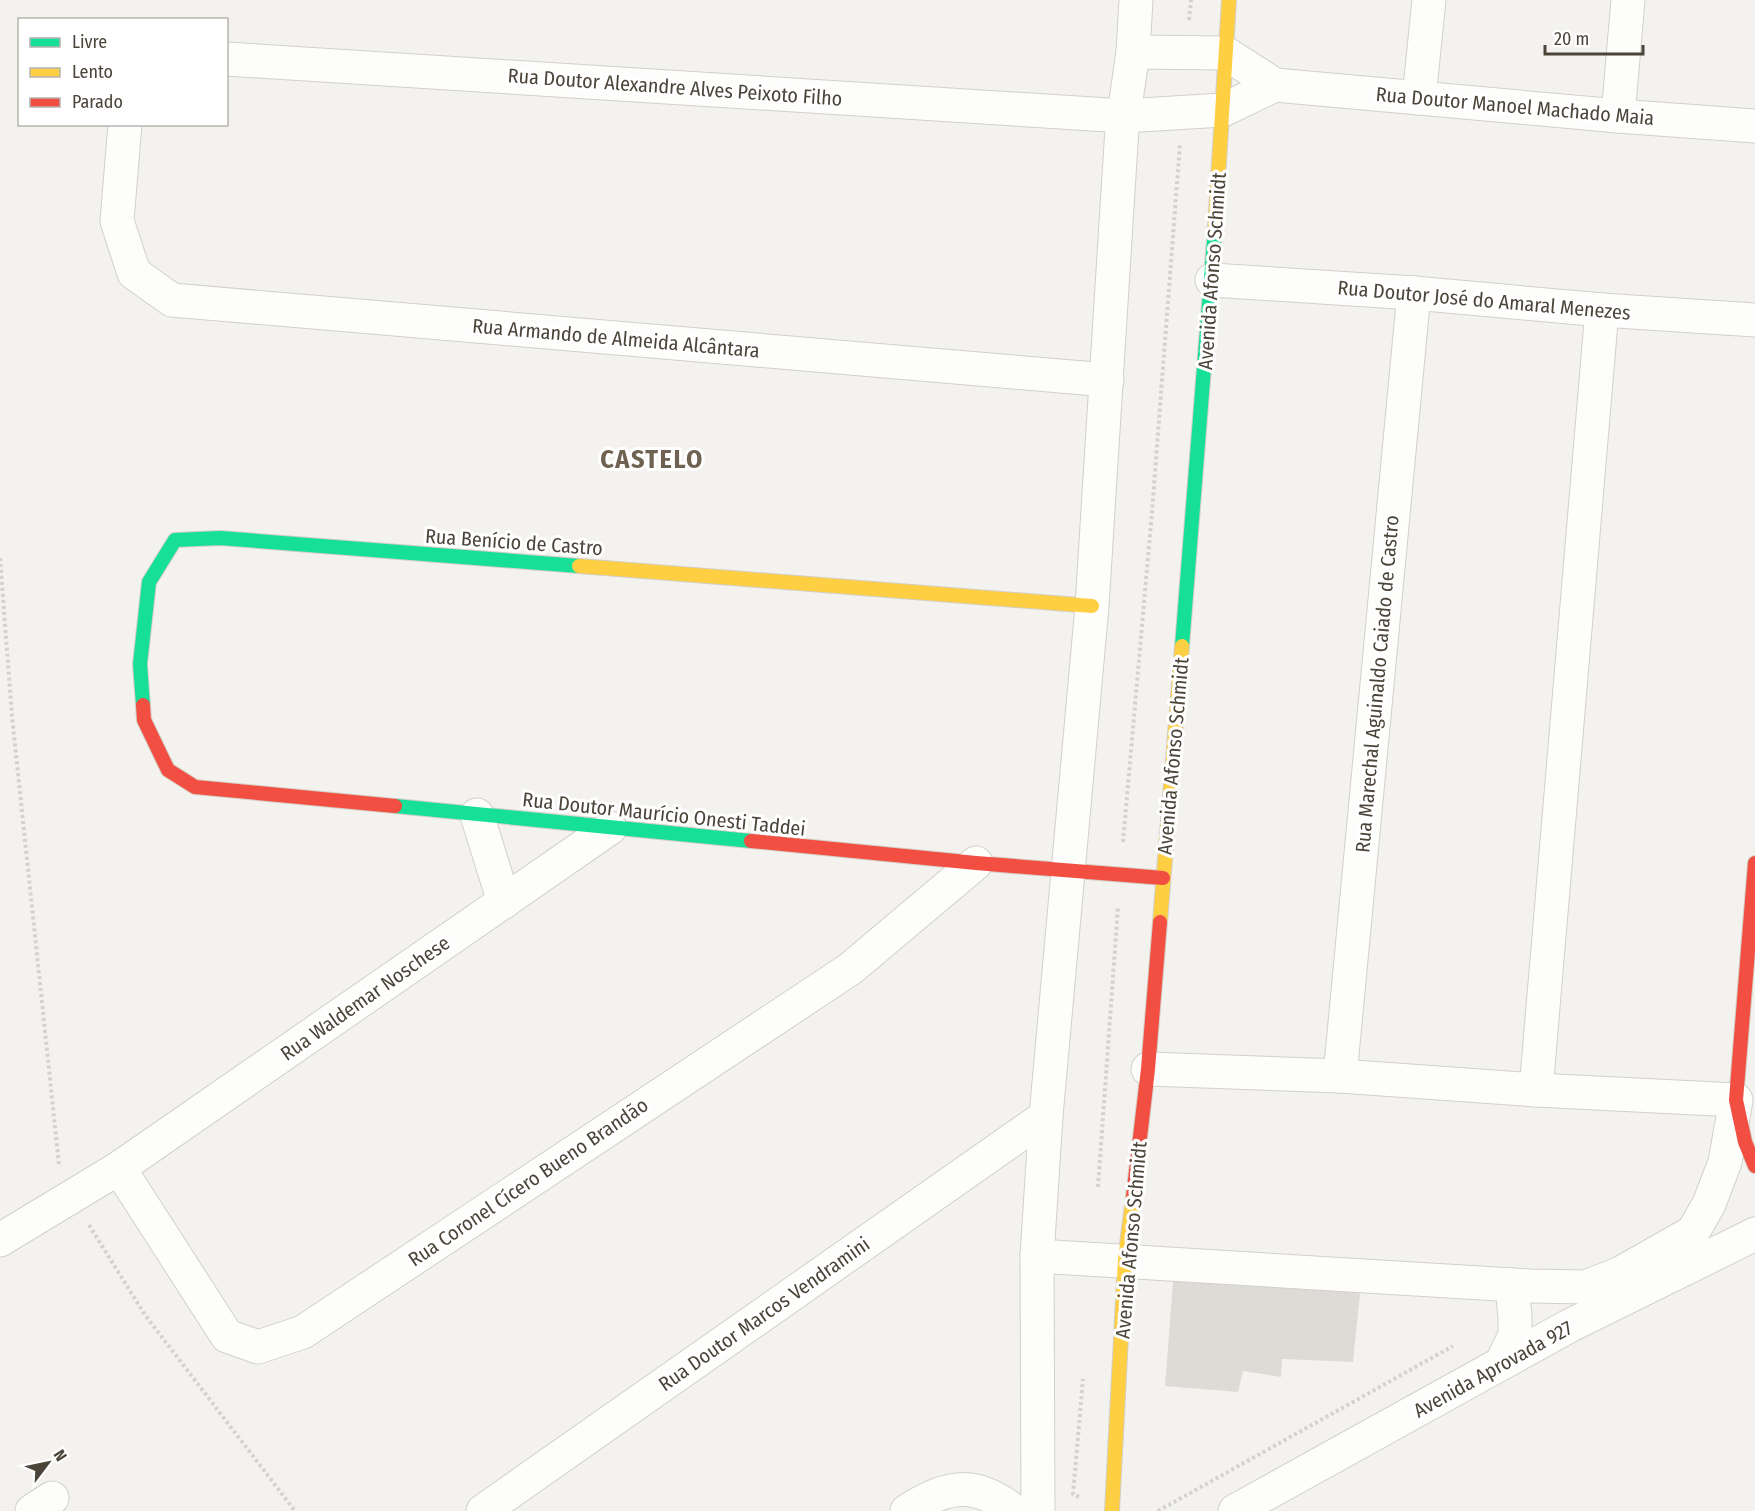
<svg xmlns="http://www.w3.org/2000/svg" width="1755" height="1511" font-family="'Fira Sans Condensed',sans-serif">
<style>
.building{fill:#dedbd6}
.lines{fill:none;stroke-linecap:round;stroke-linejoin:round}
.street-casing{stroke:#d2d0cb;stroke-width:35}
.fast-casing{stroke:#d3cfc5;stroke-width:16}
.slow-casing{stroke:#d3cfc5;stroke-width:16}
.jam-casing{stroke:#d3cfc5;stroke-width:16}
.path{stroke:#d3d2cc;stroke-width:4;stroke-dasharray:3 3;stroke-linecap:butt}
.street{stroke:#fdfdfc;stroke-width:33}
.fast{stroke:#16e098;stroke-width:14}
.slow{stroke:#ffcf43;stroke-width:14}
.jam{stroke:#f24e42;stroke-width:14}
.labels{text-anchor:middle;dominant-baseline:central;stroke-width:6;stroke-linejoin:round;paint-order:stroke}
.street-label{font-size:20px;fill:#4b4439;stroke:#fff}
.district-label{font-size:26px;font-weight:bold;letter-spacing:1.5px;fill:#6e6250;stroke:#fff}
</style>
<rect width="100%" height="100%" fill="#f4f2ee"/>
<polygon class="building" points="1174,1269 1361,1284 1353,1362 1282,1359 1281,1377 1243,1371 1238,1392 1165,1386"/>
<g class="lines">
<g class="street-casing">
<g id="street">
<polyline points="1133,52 1225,53 1275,85 1618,116 1755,126"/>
<polyline points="226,59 1124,116 1223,110 1275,85"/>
<polyline points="1419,98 1429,0"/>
<polyline points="1618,116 1628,0"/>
<polyline points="125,124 117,221 134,273 172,300 1107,380"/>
<polyline points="1212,280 1414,293 1602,310 1755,320"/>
<polyline points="477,815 504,902"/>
<polyline points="1340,1076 1414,293"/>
<polyline points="1536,1090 1602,310"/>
<polyline points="119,1168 227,1336 258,1347 303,1332 850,969 976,863"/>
<polyline points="0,1240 119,1168 610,828"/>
<polyline points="1037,1256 1530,1286 1585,1287 1619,1274 1693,1232 1709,1204 1725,1162 1736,1100 1536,1090 1340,1076 1148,1069"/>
<polyline points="1501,1364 1515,1335 1515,1317 1512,1285"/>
<polyline points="32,1511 52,1498"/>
<polyline points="483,1511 1046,1116"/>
<path d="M907 1511C946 1485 975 1480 1014 1511"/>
<polyline points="1038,1511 1037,1256 1046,1116 1092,606 1122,128 1133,52 1136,0"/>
<polyline points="1235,1511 1569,1326 1755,1234"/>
</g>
</g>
<g class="fast-casing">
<g id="fast">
<polyline points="1182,646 1215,228"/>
<polyline points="143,705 140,664 149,582 175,540 220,538 579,566"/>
<polyline points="395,806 751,841"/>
</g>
</g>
<g class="slow-casing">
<g id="slow">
<polyline points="1215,228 1229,0"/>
<polyline points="579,566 1092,606"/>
<polyline points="1160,922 1182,646"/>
<polyline points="1112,1511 1125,1260 1133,1197"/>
</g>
</g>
<g class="jam-casing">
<g id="jam">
<polyline points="143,705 144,720 168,770 195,787 395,806"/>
<polyline points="751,841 976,863 1163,878"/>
<polyline points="1755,863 1736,1100 1745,1142 1755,1166"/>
<polyline points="1133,1197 1148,1069 1160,922"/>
</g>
</g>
<g class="path">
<polyline points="1189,20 1191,0"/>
<polyline points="0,558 12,716 59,1165"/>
<polyline points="1123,842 1152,512 1180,144"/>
<polyline points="1098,1187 1118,907"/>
<polyline points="89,1225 145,1315 295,1511"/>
<polyline points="1079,1497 1073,1494 1083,1379"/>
<polyline points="1158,1511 1453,1346"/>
</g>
<use href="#street" class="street"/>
<use href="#fast" class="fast"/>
<use href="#slow" class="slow"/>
<use href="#jam" class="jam"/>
</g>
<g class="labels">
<g class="street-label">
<text transform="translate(675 87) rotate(4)">Rua Doutor Alexandre Alves Peixoto Filho</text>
<text transform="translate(1515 106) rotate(5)">Rua Doutor Manoel Machado Maia</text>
<text transform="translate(1212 271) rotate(-86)">Avenida Afonso Schmidt</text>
<text transform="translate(1484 300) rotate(5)">Rua Doutor José do Amaral Menezes</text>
<text transform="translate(616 338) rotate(5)">Rua Armando de Almeida Alcântara</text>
<text transform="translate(514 542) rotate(4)">Rua Benício de Castro</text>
<text transform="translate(1377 684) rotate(-85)">Rua Marechal Aguinaldo Caiado de Castro</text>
<text transform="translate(1173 756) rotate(-85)">Avenida Afonso Schmidt</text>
<text transform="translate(664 814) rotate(6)">Rua Doutor Maurício Onesti Taddei</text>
<text transform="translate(365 998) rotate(-35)">Rua Waldemar Noschese</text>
<text transform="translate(528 1182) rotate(-34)">Rua Coronel Cícero Bueno Brandão</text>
<text transform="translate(1131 1240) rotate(-85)">Avenida Afonso Schmidt</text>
<text transform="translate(764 1314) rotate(-35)">Rua Doutor Marcos Vendramini</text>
<text transform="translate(1493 1369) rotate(-29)">Avenida Aprovada 927</text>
</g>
<g class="district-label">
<text x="652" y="459">CASTELO</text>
</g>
</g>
<rect x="18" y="18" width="210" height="108" fill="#ffffff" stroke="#b7b4b0" stroke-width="1.5"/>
<rect x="30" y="38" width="30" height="9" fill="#16e098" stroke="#b7b4b0" stroke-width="1.5"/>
<text x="72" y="48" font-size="18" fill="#4b4439">Livre</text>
<rect x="30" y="68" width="30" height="9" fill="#ffcf43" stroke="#b7b4b0" stroke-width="1.5"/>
<text x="72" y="78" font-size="18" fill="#4b4439">Lento</text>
<rect x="30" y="98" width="30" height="9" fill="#f24e42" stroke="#b7b4b0" stroke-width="1.5"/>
<text x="72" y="108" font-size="18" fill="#4b4439">Parado</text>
<g transform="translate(48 1463) rotate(58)" stroke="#ffffff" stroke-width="4.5" paint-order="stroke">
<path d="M0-4.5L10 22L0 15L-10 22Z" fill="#4b4439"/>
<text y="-9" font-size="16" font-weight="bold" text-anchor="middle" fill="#4b4439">N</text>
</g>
<path d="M1545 45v9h98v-9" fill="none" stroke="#4b4439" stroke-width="3"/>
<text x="1554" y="45" font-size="18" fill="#4b4439" stroke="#ffffff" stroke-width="4.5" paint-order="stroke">20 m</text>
</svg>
